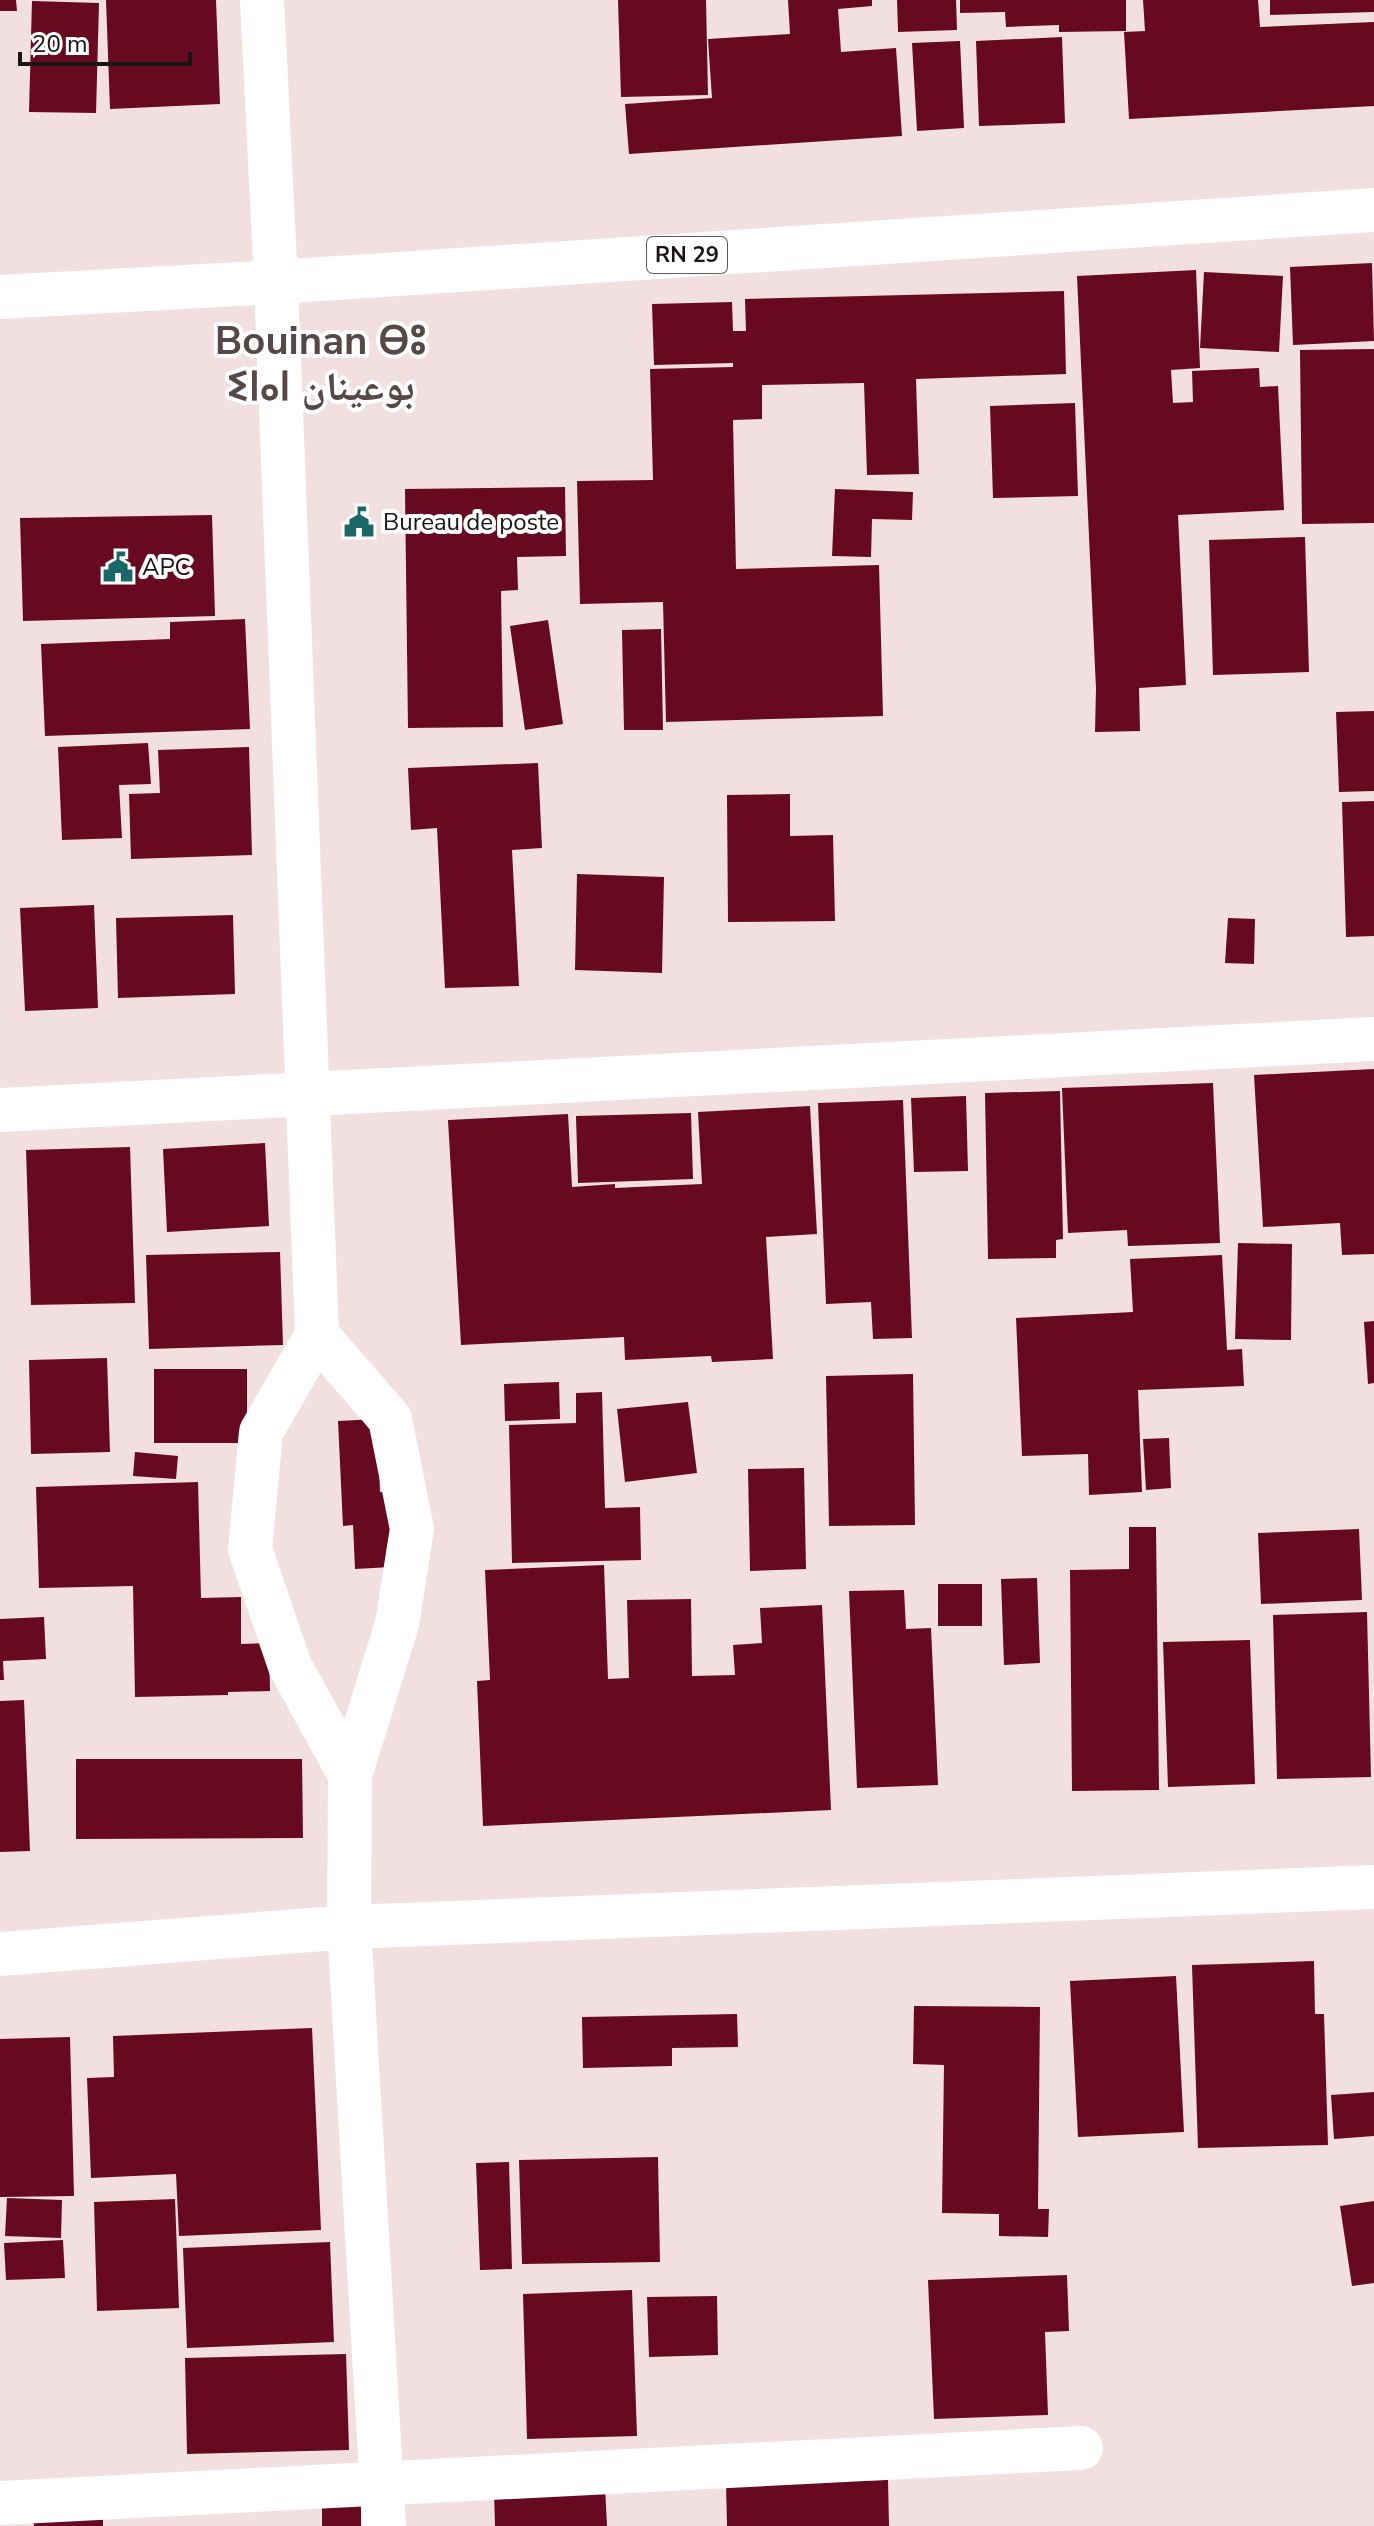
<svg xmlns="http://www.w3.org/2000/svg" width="1374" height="2526" font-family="'Nunito Sans','Noto Naskh Arabic','Noto Sans Tifinagh',sans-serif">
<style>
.building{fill:#670a21}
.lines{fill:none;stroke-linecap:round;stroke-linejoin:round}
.minor{stroke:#fff;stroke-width:44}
.tertiary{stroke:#fff;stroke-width:44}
.secondary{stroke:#fff;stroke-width:44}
.primary{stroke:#fff;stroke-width:44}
.labels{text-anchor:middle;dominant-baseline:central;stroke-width:8;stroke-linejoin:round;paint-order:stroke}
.shield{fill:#fff;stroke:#5f5a5b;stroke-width:2}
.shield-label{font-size:22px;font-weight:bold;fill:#1b1415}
.poi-label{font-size:24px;fill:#1b1415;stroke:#fff;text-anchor:start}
.town-label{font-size:40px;font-weight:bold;fill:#574848;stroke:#fff}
</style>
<rect width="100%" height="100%" fill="#f2dfe0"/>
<g class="building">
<polygon points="0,0 16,0 17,11 0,11"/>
<polygon points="106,0 216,0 220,104 110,109"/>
<polygon points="618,0 706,0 708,95 621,97"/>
<polygon points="788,0 872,0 872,6 838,9 841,52 896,48 902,136 629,154 625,104 712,98 708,39 790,34"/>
<polygon points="897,0 956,0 957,30 898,32"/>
<polygon points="960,0 1126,0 1126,31 1059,32 1059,25 1006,27 1005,12 960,13"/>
<polygon points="1143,0 1258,0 1260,27 1374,22 1374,106 1129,119 1124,32 1145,31"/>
<polygon points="1270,0 1374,0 1374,12 1270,15"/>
<polygon points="32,1 99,3 96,113 29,112"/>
<polygon points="1062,37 1065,123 979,126 976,41"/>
<polygon points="960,41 964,128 917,131 912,43"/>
<polygon points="1372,263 1374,341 1293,345 1290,267"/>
<polygon points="1196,270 1200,368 1171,370 1173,403 1193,402 1192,371 1259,368 1260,387 1278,386 1284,510 1178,515 1186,685 1139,688 1140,731 1095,732 1096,689 1077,276"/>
<polygon points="1204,272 1283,276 1279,352 1200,348"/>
<polygon points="1064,291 1066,374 916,379 919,474 867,475 864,383 762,385 762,419 733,420 736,569 879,565 883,716 666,722 663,602 580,604 577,481 653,480 650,369 733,367 733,363 654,365 652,304 732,302 733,331 746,331 745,299"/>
<polygon points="1374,349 1374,523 1302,524 1300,350"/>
<polygon points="1075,403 1078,496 993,498 990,406"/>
<polygon points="565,487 566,556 517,557 518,590 501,591 503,727 408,728 405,489"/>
<polygon points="835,489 913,492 912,520 872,519 871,557 832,556"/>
<polygon points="212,515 215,616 23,621 20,518"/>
<polygon points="1305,537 1309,672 1213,675 1209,540"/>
<polygon points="245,619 250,729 45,736 41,644 170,639 170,622"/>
<polygon points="548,620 563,724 525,730 510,626"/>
<polygon points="661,629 663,730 624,730 622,630"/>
<polygon points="1374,711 1374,791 1339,792 1336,712"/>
<polygon points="148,743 151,784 119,785 122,838 62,840 58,747"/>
<polygon points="249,747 252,855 131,859 129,794 160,793 158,750"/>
<polygon points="538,763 542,848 512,850 519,986 445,988 437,828 411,830 408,768"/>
<polygon points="790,794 790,836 833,835 835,921 728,922 727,795"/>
<polygon points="1374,801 1374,936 1346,937 1342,802"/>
<polygon points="577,874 664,877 662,973 575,970"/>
<polygon points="94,905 98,1008 25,1011 20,908"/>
<polygon points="233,915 235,994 118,998 116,918"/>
<polygon points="1228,918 1255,919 1254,964 1225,963"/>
<polygon points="1374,1069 1374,1254 1342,1255 1340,1223 1263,1227 1254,1075"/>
<polygon points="1213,1083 1220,1243 1128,1246 1127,1230 1068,1233 1062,1088"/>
<polygon points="1060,1091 1063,1239 1056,1240 1056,1258 988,1259 985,1093"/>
<polygon points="966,1096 968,1171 914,1172 911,1098"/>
<polygon points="903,1100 912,1338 873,1339 871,1302 826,1304 818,1103"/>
<polygon points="810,1106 817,1234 766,1237 773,1359 712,1362 711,1356 625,1360 624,1337 461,1345 448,1120 568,1114 572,1187 615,1184 615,1188 702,1184 698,1112"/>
<polygon points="691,1113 693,1179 578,1183 576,1116"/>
<polygon points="265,1143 269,1226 167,1232 163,1149"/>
<polygon points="130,1147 135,1303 31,1305 26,1150"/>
<polygon points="1238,1243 1292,1244 1291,1340 1235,1339"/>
<polygon points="280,1252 283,1345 149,1349 146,1255"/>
<polygon points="1222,1255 1227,1350 1242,1349 1244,1386 1138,1390 1142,1492 1089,1495 1088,1454 1022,1456 1016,1318 1133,1312 1130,1259"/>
<polygon points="1374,1321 1374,1383 1368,1384 1364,1322"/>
<polygon points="107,1358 110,1452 31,1454 29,1360"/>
<rect x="154" y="1369" width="93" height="74"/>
<polygon points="913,1374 915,1525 829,1526 826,1376"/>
<polygon points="559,1382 560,1419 505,1421 504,1384"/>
<polygon points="602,1392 605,1508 640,1507 641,1560 512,1563 509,1425 576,1423 576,1393"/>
<polygon points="688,1402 697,1473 625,1482 617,1409"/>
<polygon points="377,1419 380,1492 425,1490 428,1565 355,1569 353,1525 343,1526 338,1421"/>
<polygon points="1169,1438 1171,1488 1146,1490 1143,1439"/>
<polygon points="135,1452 178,1456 176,1479 133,1476"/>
<polygon points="804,1468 806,1569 750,1571 748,1469"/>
<polygon points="198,1482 201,1598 241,1597 241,1644 269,1643 270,1691 228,1692 228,1695 135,1697 133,1586 39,1588 36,1487"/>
<polygon points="1129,1527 1156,1527 1159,1790 1072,1791 1070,1570 1129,1569"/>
<polygon points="1359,1529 1362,1600 1261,1604 1258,1533"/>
<polygon points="604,1565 608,1679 629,1678 627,1600 691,1599 692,1676 735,1675 733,1645 762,1643 760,1608 822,1605 831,1810 483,1826 477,1681 490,1680 485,1570"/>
<polygon points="1037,1578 1040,1663 1004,1665 1001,1579"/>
<rect x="938" y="1584" width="44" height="42"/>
<polygon points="904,1590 906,1629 931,1628 938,1785 857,1788 849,1591"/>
<polygon points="1367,1612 1371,1777 1277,1779 1273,1615"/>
<polygon points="44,1617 46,1659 3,1661 4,1680 0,1680 0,1619"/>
<polygon points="1250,1640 1255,1784 1168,1787 1163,1642"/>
<polygon points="24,1700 30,1851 0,1852 0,1701"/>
<polygon points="76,1759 302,1759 303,1838 76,1839"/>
<polygon points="1314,1961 1315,2014 1324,2014 1328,2145 1198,2148 1192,1965"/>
<polygon points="1176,1976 1184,2132 1078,2137 1070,1981"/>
<polygon points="914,2006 1040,2007 1038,2209 1049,2209 1048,2237 999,2236 999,2214 942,2213 944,2065 913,2064"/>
<polygon points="737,2014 738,2047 672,2048 672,2066 583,2068 582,2017"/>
<polygon points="312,2028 321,2230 179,2236 176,2174 91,2178 87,2078 114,2077 113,2036"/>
<polygon points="70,2037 74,2196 0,2197 0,2039"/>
<polygon points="1374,2092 1374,2136 1334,2139 1331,2095"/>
<polygon points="658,2157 660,2262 522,2264 519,2160"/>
<polygon points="509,2162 512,2269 480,2270 476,2163"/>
<polygon points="7,2198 62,2200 61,2238 5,2236"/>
<polygon points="175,2199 179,2308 97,2311 94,2202"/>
<polygon points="1374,2201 1374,2283 1352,2286 1340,2206"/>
<polygon points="63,2240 65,2278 6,2280 4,2243"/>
<polygon points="330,2242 334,2342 187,2348 183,2248"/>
<polygon points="1067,2275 1069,2331 1045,2332 1048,2415 934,2419 928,2280"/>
<polygon points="632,2290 637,2436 527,2439 523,2294"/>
<polygon points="717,2296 718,2355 649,2357 647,2297"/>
<polygon points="346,2354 349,2450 187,2454 185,2358"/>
<polygon points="888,2480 889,2526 727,2526 726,2483"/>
<polygon points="605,2486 607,2526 495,2526 494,2490"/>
<polygon points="361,2505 361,2526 322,2526 322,2506"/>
<polygon points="103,2516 103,2526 34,2526 33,2520"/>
</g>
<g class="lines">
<g class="minor">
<polyline points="0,1110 1374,1039"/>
<polyline points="0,1954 349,1927 1374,1887"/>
<polyline points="0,2503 1081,2448"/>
</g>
<g class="tertiary">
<polyline points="276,282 317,1335 261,1432 250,1549 290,1666 350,1775"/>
<polyline points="317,1335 390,1419 412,1529 397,1624 350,1775 349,1927 384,2526"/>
</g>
<polyline class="secondary" points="262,0 276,282"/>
<polyline class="primary" points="0,297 276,282 1374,210"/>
</g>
<defs>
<g id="civic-bare" transform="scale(2.4)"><path d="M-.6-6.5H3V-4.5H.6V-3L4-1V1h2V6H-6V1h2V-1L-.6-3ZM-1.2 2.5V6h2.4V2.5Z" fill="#1a6767" stroke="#fff" stroke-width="2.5" paint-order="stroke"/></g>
</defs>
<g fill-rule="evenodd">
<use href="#civic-bare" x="359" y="522"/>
<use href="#civic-bare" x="118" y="567"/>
</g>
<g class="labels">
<rect class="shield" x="647" y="237" width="80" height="36" rx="6"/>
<g class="shield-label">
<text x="687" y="255">RN 29</text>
</g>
<g class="poi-label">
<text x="383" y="522">Bureau de poste</text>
<text x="142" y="567">APC</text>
</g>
<g class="town-label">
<text x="321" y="341">Bouinan ⴱⵓ<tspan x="321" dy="46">ⵉⵏⴰⵏ بوعينان</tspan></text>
</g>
</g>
<path d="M20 52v12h170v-12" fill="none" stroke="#1b1415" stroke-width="4"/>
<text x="32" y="52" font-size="24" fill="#1b1415" stroke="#ffffff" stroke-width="6" paint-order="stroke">20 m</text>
</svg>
